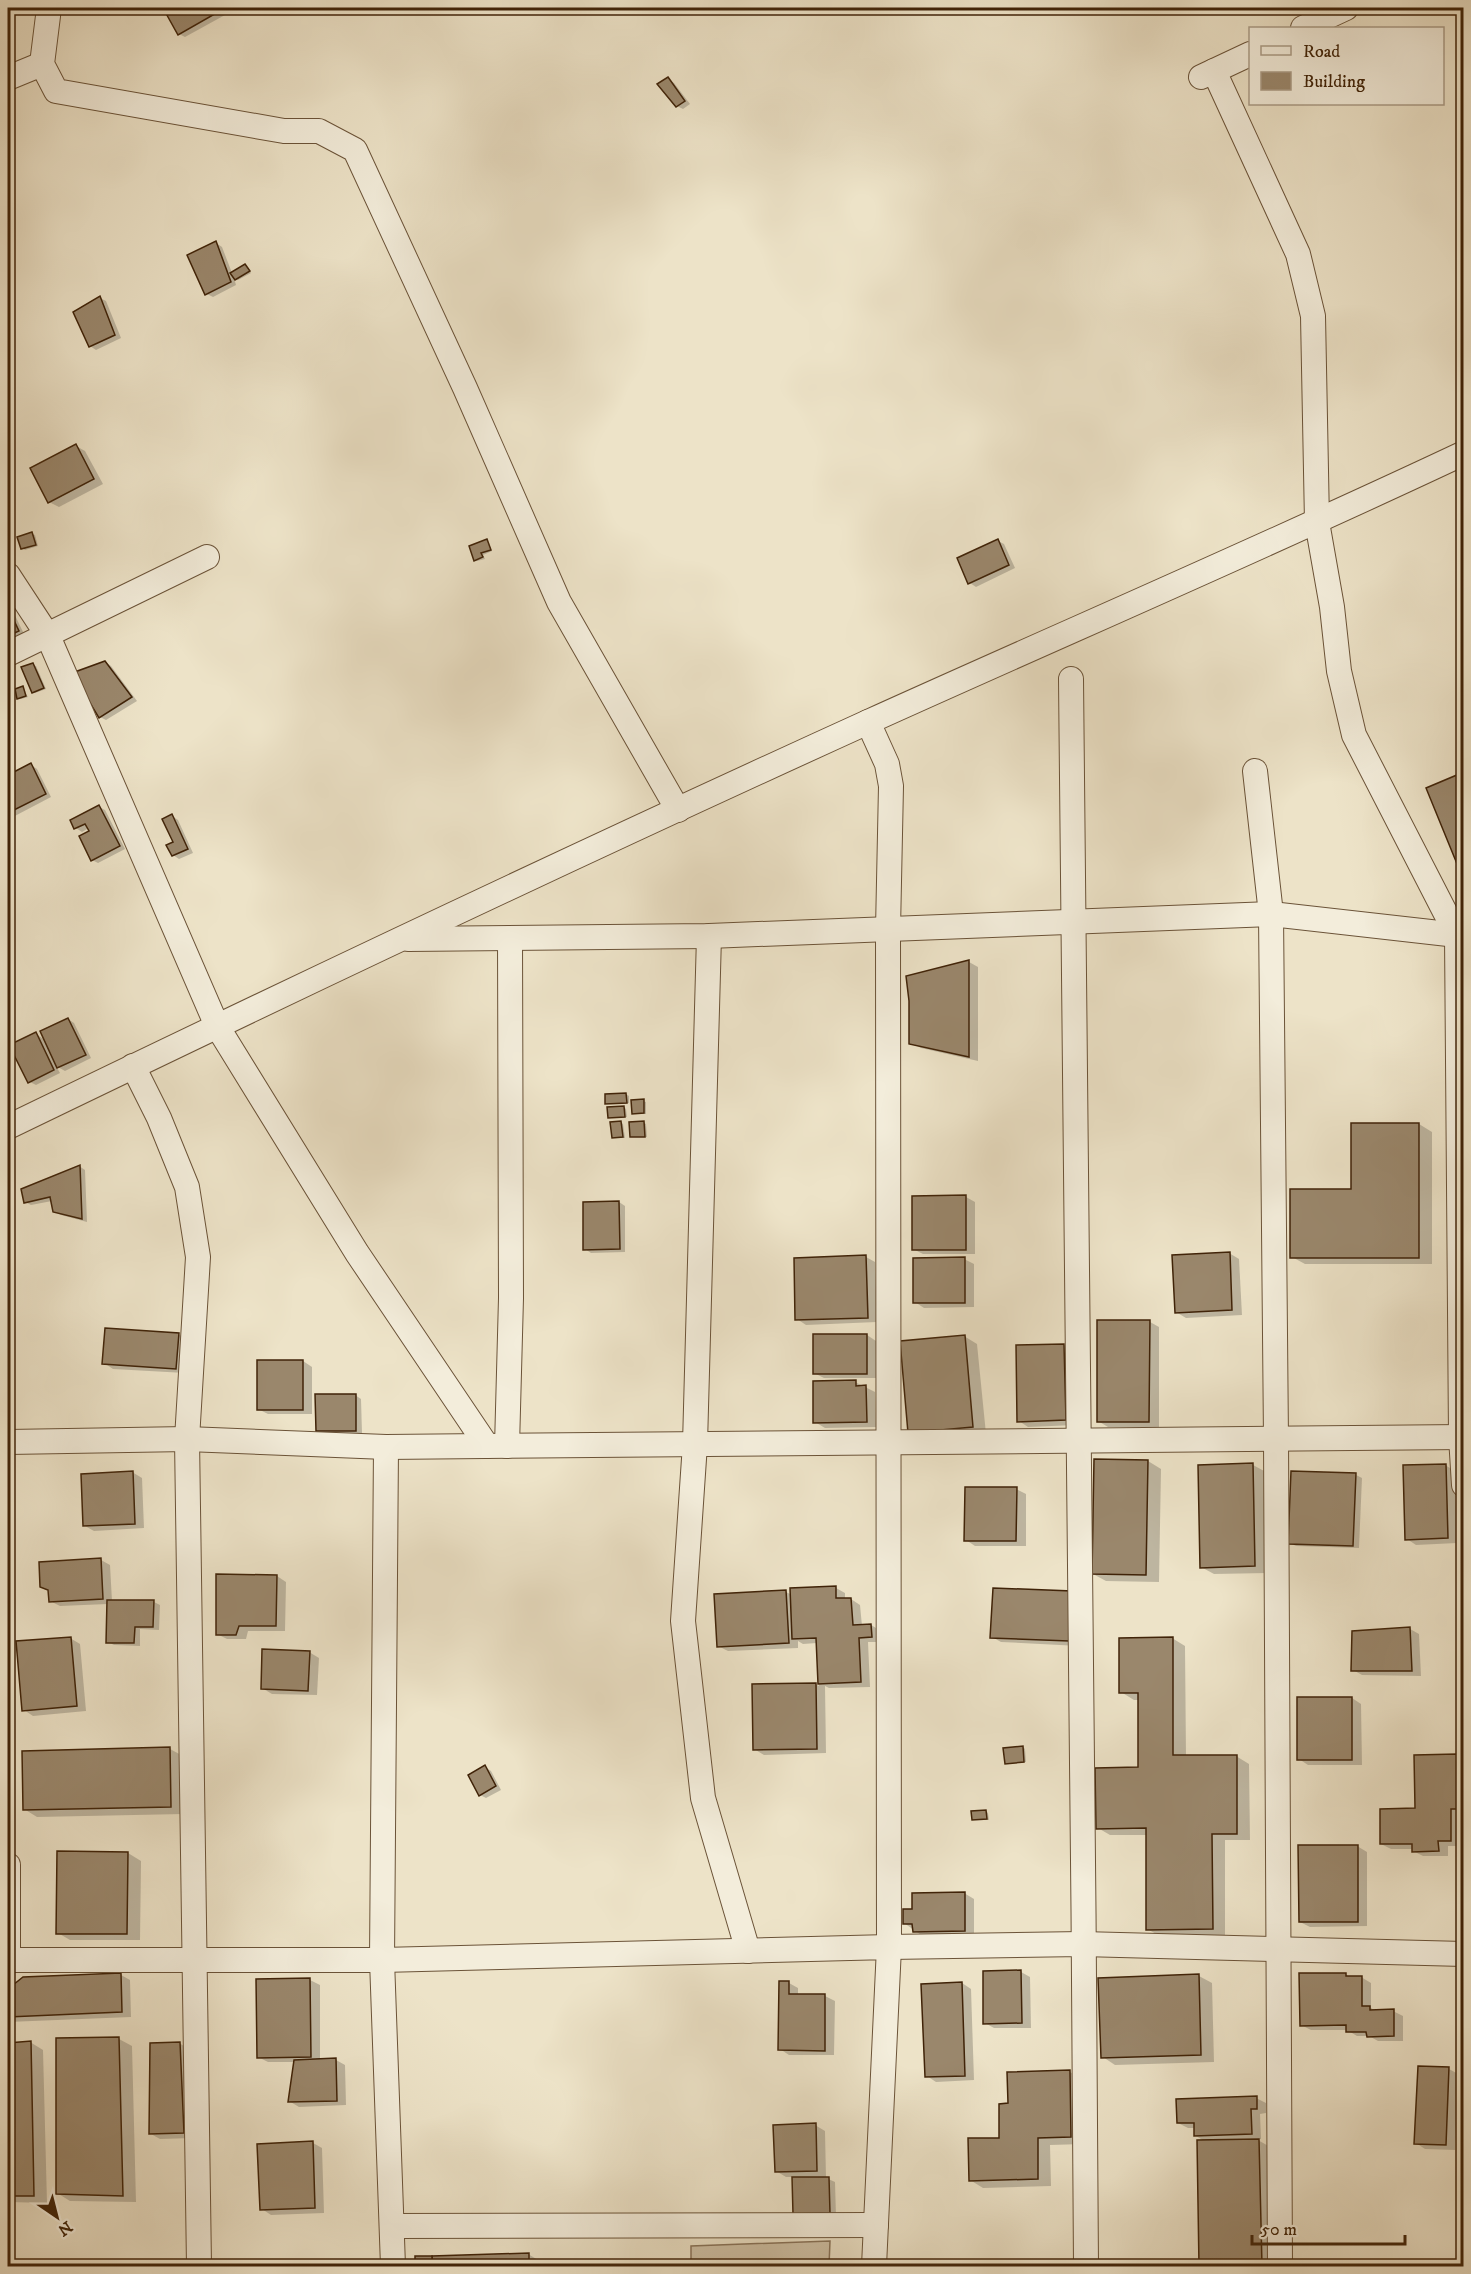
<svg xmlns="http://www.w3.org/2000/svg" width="1471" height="2274" font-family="'IM FELL DW Pica',serif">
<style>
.green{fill:#d0c2a7;stroke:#887258;stroke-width:1.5}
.shadow{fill:#0003}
.building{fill:#9a876c;stroke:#402308;stroke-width:1.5}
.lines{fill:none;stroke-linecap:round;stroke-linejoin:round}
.minor-casing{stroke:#6b5338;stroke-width:26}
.minor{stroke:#f3eddb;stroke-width:24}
</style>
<rect width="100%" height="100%" fill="#ede3c8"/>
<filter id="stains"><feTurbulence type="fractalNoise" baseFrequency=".00333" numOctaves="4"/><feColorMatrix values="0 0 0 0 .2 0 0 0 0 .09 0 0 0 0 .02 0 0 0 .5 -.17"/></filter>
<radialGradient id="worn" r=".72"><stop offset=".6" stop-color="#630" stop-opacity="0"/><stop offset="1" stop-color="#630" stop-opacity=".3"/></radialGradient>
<polygon class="green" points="830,2241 829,2266 691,2266 691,2246"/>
<g class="shadow">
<polygon points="165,8 221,8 225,15 185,37 179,34"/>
<polygon points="668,79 674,83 690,104 683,109 677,106"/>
<polygon points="216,243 222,247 232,273 245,266 251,273 238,280 234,278 236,285 213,297 207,294"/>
<polygon points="100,298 106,301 121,338 96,350 90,346"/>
<polygon points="76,446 85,451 103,484 59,507 49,502"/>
<polygon points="32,534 35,535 38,546 25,550 22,548"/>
<polygon points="487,541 492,551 483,555 485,559 477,561 475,560"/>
<polygon points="998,541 1004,544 1015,568 976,587 970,583"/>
<polygon points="8,601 24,634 8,642"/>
<polygon points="105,662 111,666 137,701 106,720 100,717"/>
<polygon points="33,665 36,666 46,689 35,693 33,692"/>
<polygon points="22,688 28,697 21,699 18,698"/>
<polygon points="31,765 37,769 51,797 11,818 8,816 8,777"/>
<polygon points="99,807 105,810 125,849 98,863 92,860 89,828 82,832 76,828"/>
<polygon points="172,816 178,820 193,853 179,859 173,855 175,843"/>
<polygon points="969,962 978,967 978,1061 921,1048 911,1043 910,1001"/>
<polygon points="68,1019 74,1023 91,1058 65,1071 56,1066 60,1073 36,1085 30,1082 36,1034 45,1040"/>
<polygon points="626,1094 629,1096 629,1103 607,1103"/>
<polygon points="643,1101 646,1102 646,1114 633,1114"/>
<polygon points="624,1107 626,1109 627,1117 609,1117"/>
<polygon points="621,1122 623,1124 625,1138 616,1138 613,1137"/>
<polygon points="644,1123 646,1124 647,1137 632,1137"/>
<polygon points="1352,1124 1419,1124 1432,1132 1432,1264 1305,1264 1292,1257 1352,1190"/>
<polygon points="79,1166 85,1170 87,1222 61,1215 54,1211 52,1201 31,1205 25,1202"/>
<polygon points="966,1197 975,1202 975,1254 923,1254 913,1249"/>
<polygon points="619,1202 625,1206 625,1252 591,1253 585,1249"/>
<polygon points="1229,1253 1239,1259 1242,1315 1186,1318 1176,1312"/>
<polygon points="866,1257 875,1262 877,1322 806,1325 797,1319"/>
<polygon points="964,1259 974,1264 974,1307 924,1308 915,1302"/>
<polygon points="1150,1322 1159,1327 1159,1427 1108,1427 1098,1421"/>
<polygon points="178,1334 188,1340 185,1373 113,1369 104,1363"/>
<polygon points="867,1335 876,1341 876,1378 824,1378 814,1373"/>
<polygon points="964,1336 977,1344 986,1434 923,1440"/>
<polygon points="1064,1345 1074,1351 1075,1425 1028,1427 1019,1421 1018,1346"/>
<polygon points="303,1361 312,1367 312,1414 268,1414 258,1409"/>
<polygon points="855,1382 875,1392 876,1427 825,1428 815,1422"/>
<polygon points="355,1395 361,1399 362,1433 323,1434 317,1430"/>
<polygon points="1095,1460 1148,1461 1161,1469 1159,1582 1106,1581 1093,1574"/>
<polygon points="1253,1465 1266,1472 1268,1573 1214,1574 1201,1567"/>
<polygon points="1445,1465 1455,1471 1457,1543 1416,1545 1407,1539"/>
<polygon points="132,1472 142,1478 144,1528 94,1531 85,1526"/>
<polygon points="1293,1472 1356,1475 1362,1478 1359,1548 1296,1546 1290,1543"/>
<polygon points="1016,1489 1026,1494 1026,1546 975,1546 966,1540"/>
<polygon points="101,1560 110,1565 112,1601 154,1602 160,1605 159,1630 140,1629 140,1646 114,1645 108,1642 108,1604 60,1606 50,1601 50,1591 41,1586"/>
<polygon points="277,1576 286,1582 285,1631 248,1631 246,1639 227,1639 217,1634"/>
<polygon points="836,1588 845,1593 845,1600 851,1599 860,1605 862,1626 871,1625 881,1631 881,1642 868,1642 870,1687 829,1688 825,1686 826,1753 764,1755 754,1749 815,1684 819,1686 817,1643 803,1644 798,1641 798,1648 728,1651 718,1646 786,1592 792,1595"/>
<polygon points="1072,1593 1079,1646 1001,1642 992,1637"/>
<polygon points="1410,1629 1419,1634 1421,1676 1362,1675 1353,1670"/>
<polygon points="70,1638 80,1644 86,1711 33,1716 24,1710"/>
<polygon points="1172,1638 1185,1646 1186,1757 1236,1756 1249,1764 1250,1840 1225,1840 1225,1936 1160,1936 1147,1929 1147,1835 1110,1835 1098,1828 1139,1769 1139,1700 1134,1700 1121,1692"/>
<polygon points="309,1652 319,1658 317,1695 272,1694 262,1688"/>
<polygon points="1352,1698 1361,1704 1362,1765 1308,1765 1299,1759"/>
<polygon points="1023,1747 1025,1749 1026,1762 1007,1763"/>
<polygon points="170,1749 183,1756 184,1814 37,1817 24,1809"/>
<polygon points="1457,1756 1464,1760 1464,1813 1460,1813 1460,1846 1448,1846 1448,1856 1423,1856 1413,1851 1413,1849 1391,1849 1381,1844 1416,1810"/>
<polygon points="485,1767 491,1771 501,1790 486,1798 480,1795"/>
<polygon points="986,1811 988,1813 989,1820 974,1819"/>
<polygon points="1357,1846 1367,1852 1367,1926 1310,1927 1300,1922"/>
<polygon points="128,1853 141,1861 140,1940 70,1940 58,1933"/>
<polygon points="964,1893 974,1899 974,1936 924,1937 904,1923 914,1911"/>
<polygon points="1021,1972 1030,1977 1031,2028 994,2028 985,2023"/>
<polygon points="1345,1974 1351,1978 1361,1977 1371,1983 1371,2008 1376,2011 1393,2011 1403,2016 1403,2041 1378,2041 1369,2036 1357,2036 1347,2030 1311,2030 1301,2025"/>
<polygon points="121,1975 130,1980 131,2017 8,2022 8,1991 24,1979"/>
<polygon points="1199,1976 1212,1983 1214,2062 1115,2065 1103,2057"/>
<polygon points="257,1980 310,1980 320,1985 320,2060 336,2060 345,2065 346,2105 299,2107 289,2101 295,2062 268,2062 258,2057"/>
<polygon points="789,1983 798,1988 798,1996 825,1996 835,2001 834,2055 789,2055 780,2049"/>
<polygon points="962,1983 971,1989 974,2080 936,2082 927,2076"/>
<polygon points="119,2039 132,2046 136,2202 70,2201 57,2193"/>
<polygon points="30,2042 43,2050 47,2203 8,2202 8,2044"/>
<polygon points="179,2043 189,2049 193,2138 160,2139 151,2134"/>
<polygon points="1449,2069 1458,2074 1455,2150 1425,2149 1416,2143"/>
<polygon points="1070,2072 1083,2079 1084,2144 1050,2145 1051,2186 983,2188 970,2180 1001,2139 1010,2105"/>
<polygon points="1256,2098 1266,2103 1266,2113 1260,2114 1261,2139 1256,2139 1272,2148 1274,2266 1201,2266 1199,2142 1206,2142 1196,2136 1195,2128 1188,2128 1178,2123"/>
<polygon points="815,2125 825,2131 826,2178 835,2182 836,2216 795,2213 794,2177 786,2177 776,2171"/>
<polygon points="313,2143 322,2148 324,2213 271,2215 262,2209"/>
<polygon points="528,2254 538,2260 538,2266 417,2266 417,2257"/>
<polygon points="1455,2263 1461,2266 1300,2266 1300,2264"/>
</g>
<g class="building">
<polygon points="163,8 218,8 220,11 178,35"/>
<polygon points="668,77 685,101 676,107 657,84"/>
<polygon points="216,241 231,282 205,295 187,255"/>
<polygon points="245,264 250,271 235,280 230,273"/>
<polygon points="100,296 115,335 89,347 73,312"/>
<polygon points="76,444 94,479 48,503 30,468"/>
<polygon points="32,532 36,545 21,549 17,537"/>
<polygon points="487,539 491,550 481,553 483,557 474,561 469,546"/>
<polygon points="998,539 1009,565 968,584 957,558"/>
<polygon points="8,608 19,631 8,636"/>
<polygon points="105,661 132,697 99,718 72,673"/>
<polygon points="33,663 44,688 32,693 21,667"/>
<polygon points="23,686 26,696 17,699 15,689"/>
<polygon points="31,763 46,794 8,813 8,775"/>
<polygon points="1464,772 1464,881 1426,788"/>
<polygon points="99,805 120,846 91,861 79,836 89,831 85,824 74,829 70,820"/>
<polygon points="172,814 188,849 172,856 166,845 173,842 162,819"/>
<polygon points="969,960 969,1057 909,1044 909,1001 906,976"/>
<polygon points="68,1018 86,1055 57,1068 40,1031"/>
<polygon points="36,1032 54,1070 28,1083 9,1045"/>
<polygon points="626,1093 627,1103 605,1104 605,1094"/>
<polygon points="644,1099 644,1113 632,1114 631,1100"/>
<polygon points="624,1106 625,1117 608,1118 607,1107"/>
<polygon points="621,1121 623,1137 612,1138 610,1122"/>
<polygon points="644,1121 645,1137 630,1137 629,1122"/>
<polygon points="1351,1123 1419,1123 1419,1258 1290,1258 1290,1189 1351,1189"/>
<polygon points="80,1165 82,1219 53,1212 50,1197 24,1203 21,1189"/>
<polygon points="966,1195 966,1250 912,1250 912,1196"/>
<polygon points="619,1201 620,1249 583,1250 583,1202"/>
<polygon points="1230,1252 1232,1310 1175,1313 1172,1255"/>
<polygon points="866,1255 868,1318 795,1320 794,1258"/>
<polygon points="965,1257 965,1303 913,1303 913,1258"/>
<polygon points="1097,1320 1150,1320 1149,1422 1097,1422"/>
<polygon points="105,1328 179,1333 176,1369 102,1364"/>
<rect x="813" y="1334" width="54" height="40"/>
<polygon points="965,1335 973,1427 908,1433 900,1341"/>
<polygon points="1064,1344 1066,1420 1017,1422 1016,1345"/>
<rect x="257" y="1360" width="46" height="50"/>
<polygon points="856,1380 856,1386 866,1385 867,1422 813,1423 813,1381"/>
<polygon points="315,1394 356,1394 356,1431 316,1431"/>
<polygon points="1094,1459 1148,1460 1146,1575 1092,1574"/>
<polygon points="1253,1463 1255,1566 1200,1568 1198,1465"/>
<polygon points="1446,1464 1448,1538 1405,1540 1403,1465"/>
<polygon points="133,1471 135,1524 83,1526 81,1474"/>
<polygon points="1291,1471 1356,1473 1353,1546 1288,1544"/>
<polygon points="965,1487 1017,1487 1016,1541 964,1541"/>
<polygon points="101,1558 103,1599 49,1602 48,1590 40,1587 39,1562"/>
<polygon points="216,1574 277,1575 276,1626 239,1626 236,1635 216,1635"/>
<polygon points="836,1586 836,1598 851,1598 853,1625 871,1624 872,1637 859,1638 861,1682 818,1684 816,1638 792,1639 790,1588"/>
<polygon points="993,1588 1072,1591 1069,1641 990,1638"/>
<polygon points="786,1590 789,1643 717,1647 714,1594"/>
<polygon points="107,1600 154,1600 153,1627 135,1627 134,1643 106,1643"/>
<polygon points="1410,1627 1412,1671 1351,1671 1352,1631"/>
<polygon points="71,1637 77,1706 22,1711 16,1641"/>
<polygon points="1173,1637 1173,1755 1237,1755 1237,1834 1212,1834 1213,1929 1146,1930 1146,1828 1096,1829 1095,1768 1138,1767 1138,1693 1119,1693 1119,1638"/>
<polygon points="262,1649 310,1651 308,1691 261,1689"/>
<polygon points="816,1683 817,1749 753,1750 752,1684"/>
<rect x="1297" y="1697" width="55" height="63"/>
<polygon points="1023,1746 1024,1762 1005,1764 1003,1748"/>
<polygon points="170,1747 171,1807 23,1810 22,1751"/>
<polygon points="1457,1754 1458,1809 1451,1809 1451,1841 1438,1841 1439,1851 1412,1852 1412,1844 1380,1844 1380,1809 1415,1808 1414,1755"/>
<polygon points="485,1765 496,1786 479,1796 468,1775"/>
<polygon points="986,1810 987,1819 972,1820 971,1811"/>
<polygon points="1298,1845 1358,1845 1358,1922 1299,1922"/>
<polygon points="57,1851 128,1852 127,1934 56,1934"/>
<polygon points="965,1892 965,1931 913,1932 912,1924 903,1924 903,1909 912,1909 912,1893"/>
<polygon points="1021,1970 1022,2023 983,2024 983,1971"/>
<polygon points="121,1973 122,2012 8,2017 8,1989 23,1977"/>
<polygon points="1299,1973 1346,1973 1346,1976 1362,1976 1362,2006 1370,2006 1370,2010 1394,2009 1394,2036 1367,2037 1366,2032 1346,2032 1346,2025 1300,2026"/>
<polygon points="1199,1974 1201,2055 1101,2058 1098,1978"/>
<polygon points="310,1978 311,2057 257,2058 256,1979"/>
<polygon points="779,1981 789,1981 789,1994 825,1994 825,2051 778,2050"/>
<polygon points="962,1982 965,2076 925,2077 921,1984"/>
<polygon points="119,2037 123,2196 56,2194 56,2038"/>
<polygon points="31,2041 34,2196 8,2196 8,2043"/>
<polygon points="180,2042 184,2133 149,2134 150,2043"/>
<polygon points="336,2058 337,2101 288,2102 294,2060"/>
<polygon points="1418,2066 1449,2067 1446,2145 1414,2144"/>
<polygon points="1070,2070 1071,2137 1038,2138 1038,2179 969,2181 968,2138 999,2138 999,2104 1008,2103 1007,2072"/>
<polygon points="1257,2096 1257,2109 1251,2109 1252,2134 1194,2136 1194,2123 1177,2123 1176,2099"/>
<polygon points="816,2123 817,2171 775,2172 773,2125"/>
<polygon points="1259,2139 1262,2266 1199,2266 1197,2140"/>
<polygon points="313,2141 315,2208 260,2210 257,2144"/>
<polygon points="792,2177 829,2177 830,2213 793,2214"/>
<polygon points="529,2253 529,2266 432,2266 432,2256"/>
<rect x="415" y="2256" width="17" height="10"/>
<polygon points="1455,2261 1455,2266 1298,2266 1298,2262"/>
</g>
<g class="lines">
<g class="minor-casing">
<g id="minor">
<polyline points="49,8 42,64 56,91 284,131 319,131 355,150 465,388 559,602 678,810"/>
<polyline points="1303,28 1346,8"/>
<polyline points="1214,71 1298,254 1313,316 1317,522 1332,607 1339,671 1354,735 1462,945"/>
<polyline points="1201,77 1250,54"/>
<polyline points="8,78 42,64"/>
<polyline points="8,575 48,636 217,1026 357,1253 487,1446"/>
<polyline points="8,654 207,557"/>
<path d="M1071 679C1080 1208 1082 1737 1086 2266"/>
<polyline points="868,722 887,764 891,786 888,929 889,1947 1082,1944 1464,1954"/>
<polyline points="1255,771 1271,914 1276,1439 1280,2266"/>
<polyline points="1457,935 1461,1437 1464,1485"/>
<polyline points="709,936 695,1444 683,1621 703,1798 748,1951"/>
<polyline points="408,939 709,936 1271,914 1457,935 1464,931"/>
<polyline points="133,1066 159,1118 187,1187 198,1257 187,1439 199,2266"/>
<path d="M8 1127C293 989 580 853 868 722 1067 632 1267 546 1464 453"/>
<polyline points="8,1442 187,1439 386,1447 1464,1437"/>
<polyline points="507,1446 511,1298 510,938"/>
<polyline points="386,1447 382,1960 393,2266"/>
<polyline points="8,1865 8,1960"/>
<polyline points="8,1960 382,1960 889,1947 874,2266"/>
<polyline points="393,2226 876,2225"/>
</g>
</g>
<use href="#minor" class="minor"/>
</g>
<rect width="1471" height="2274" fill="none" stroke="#ede3c8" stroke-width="30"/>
<rect x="9" y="9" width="1453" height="2256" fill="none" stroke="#402308" stroke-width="3"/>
<rect x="15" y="15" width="1441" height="2244" fill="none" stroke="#402308" stroke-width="1.5"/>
<rect x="1249" y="27" width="195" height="78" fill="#f3eddb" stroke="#ab9c87" stroke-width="1.5"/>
<rect x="1261" y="46" width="30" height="9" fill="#f3eddb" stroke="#ab9c87" stroke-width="1.5"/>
<text x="1303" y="57" font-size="18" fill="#402308">Road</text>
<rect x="1261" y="72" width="30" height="18" fill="#9a876c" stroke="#ab9c87" stroke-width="1.5"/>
<text x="1303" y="87" font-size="18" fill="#402308">Building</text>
<g transform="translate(57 2217) rotate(145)" stroke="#f3eddb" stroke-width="4.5" paint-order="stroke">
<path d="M0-4.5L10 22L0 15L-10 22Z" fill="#402308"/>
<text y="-9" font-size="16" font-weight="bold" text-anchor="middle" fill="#402308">N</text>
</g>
<path d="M1252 2235v9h153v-9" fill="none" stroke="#402308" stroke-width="3"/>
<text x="1261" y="2235" font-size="18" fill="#402308" stroke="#f3eddb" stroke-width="4.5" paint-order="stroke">50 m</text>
<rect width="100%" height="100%" filter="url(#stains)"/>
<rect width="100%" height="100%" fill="url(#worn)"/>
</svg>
